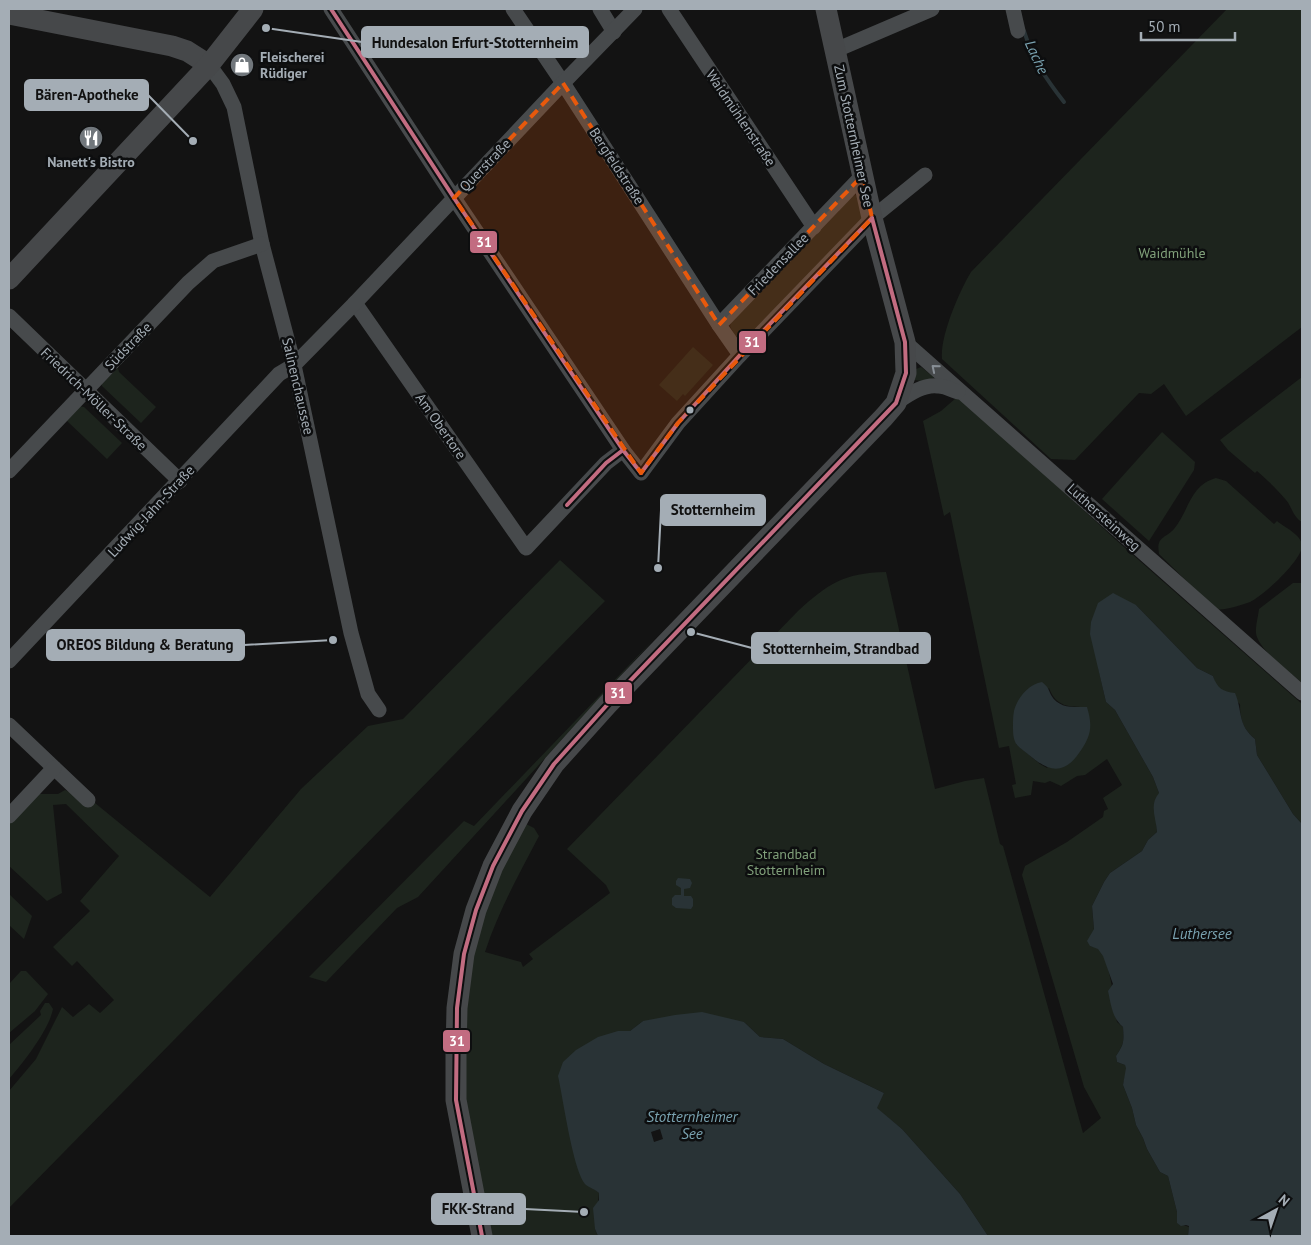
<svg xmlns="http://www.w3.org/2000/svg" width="1311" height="1245" font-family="'PT Sans',sans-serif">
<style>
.green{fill:#1d241d;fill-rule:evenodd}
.water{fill:#293336}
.pier{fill:#131313}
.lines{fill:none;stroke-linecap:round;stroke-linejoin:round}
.stream{stroke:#293336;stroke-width:4}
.street{stroke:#474a4c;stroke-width:15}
.secondary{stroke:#46484a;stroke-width:21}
.bus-1-casing{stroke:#0d0e0f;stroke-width:8}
.bus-1{stroke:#c26c81;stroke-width:4}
.oneway{stroke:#888f96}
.marked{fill:#e8590c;fill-opacity:0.2;stroke:#e8590c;stroke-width:4;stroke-dasharray:10 6;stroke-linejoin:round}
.bus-dot{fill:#a4adb5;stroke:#0d0e0f;stroke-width:2}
.labels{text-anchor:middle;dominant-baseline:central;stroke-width:5;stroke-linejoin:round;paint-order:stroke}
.poi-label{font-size:14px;font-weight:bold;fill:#a4adb5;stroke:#0d0e0f;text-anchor:start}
.street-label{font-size:14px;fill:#a4adb5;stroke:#0d0e0f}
.park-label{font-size:14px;fill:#80a07a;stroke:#0d0e0f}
.water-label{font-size:15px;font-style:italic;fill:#7aa3b1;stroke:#0d0e0f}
.leader{fill:none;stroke:#a4adb5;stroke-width:2}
.callout-dot{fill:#a4adb5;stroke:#0d0e0f;stroke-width:2}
.callout{fill:#a4adb5;stroke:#a4adb5;stroke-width:2}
.callout-label{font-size:15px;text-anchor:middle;font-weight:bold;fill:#111}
.line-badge{stroke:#0d0e0f;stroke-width:2}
.badge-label{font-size:14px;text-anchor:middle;font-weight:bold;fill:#fff}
</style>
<rect width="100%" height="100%" fill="#131313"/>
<g class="green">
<path d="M1227 9H1302V327L1186 416 1164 384 1151 394 1139 393 1075 460 1051 459 942 359C940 336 959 292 971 272Z"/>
<polygon points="855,195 858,196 865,215 749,338 742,339 735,336 730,326 732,319 839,211 837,208 850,197"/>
<polygon points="693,347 713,365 685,396 683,394 677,401 659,385"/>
<polygon points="921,367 934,377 933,378 923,381 914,380 916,369"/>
<polygon points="118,368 119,372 156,407 141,423 102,386 102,384"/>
<path d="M1302 377V522C1293 517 1292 507 1286 500 1277 489 1267 480 1257 471L1255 473 1228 450 1220 440Z"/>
<path d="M956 398 970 406 1116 540 1302 704V824L1293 814 1257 755 1255 739C1243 729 1240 720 1240 704L1216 686 1213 676 1197 668 1136 605 1098 667 1106 702 1115 710 1153 777 1159 793 1156 821 1157 832 1148 840 1142 851 1110 873 1104 882 1092 906 1094 929 1090 946C1093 947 1096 947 1098 948 1110 957 1115 1007 1117 1022L1123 1027C1124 1042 1124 1044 1116 1056L1117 1062 1125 1065 1127 1068 1123 1085 1132 1108 1136 1125 1143 1138 1147 1149 1160 1172 1168 1176 1177 1212V1223L1189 1227 1188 1236H988L960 1194 902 1129 876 1108 884 1093 824 1064 783 1039 760 1037 744 1022 643 1021 630 1031H618L586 1184 595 1189 599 1193 595 1229 598 1236H487L462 1076 470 966 485 911 501 867 526 824 534 828 539 836C519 874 498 912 485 952L521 962 523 967 533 959 529 954 610 893 606 885 567 849 798 611C828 584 843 573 886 572L935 789 965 781 984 778 1000 844 1003 846 1083 1133 1101 1118 1084 1087 1022 875 1025 866 1067 842 1103 817 1104 811 1108 809 1103 798 1122 785 1107 759 1085 775 1077 776 1061 786 1050 781 1045 783 1033 781 1031 795 1015 798 1012 785 1016 784 1009 746 999 748 950 512 944 516 923 421 941 411ZM1049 688C1056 707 1069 707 1087 707L1047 768 1040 764 1016 744Z"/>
<polygon points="79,406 84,407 122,443 107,459 66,420"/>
<polygon points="1162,432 1195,462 1194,470 1149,541 1102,499"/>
<path d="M1216 478 1226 481 1274 524 1277 521C1284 527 1300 534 1302 544 1305 558 1262 597 1250 602 1239 606 1228 609 1216 610L1159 554C1156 536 1165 539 1174 529 1189 511 1190 485 1216 478Z"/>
<polygon points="560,560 605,601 9,1208 9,1091 36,1059 62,1007 73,1017 89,1004 100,1013 114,1000 77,961 72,966 53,947 90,911 80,901 119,856 66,804 53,805 62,893 47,901 9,866 9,822 36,794 58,794 65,790 72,793 85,804 95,803 210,897 301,789 368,726 403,719"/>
<path d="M1293 583H1302V683C1290 672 1263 653 1257 637 1254 630 1258 618 1259 609Z"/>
<polygon points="655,638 418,897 397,908 326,982 309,977 464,821 474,826"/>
<polygon points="9,894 32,916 24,939 9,925"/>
<polygon points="21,971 26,971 48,994 35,1011 9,1033 9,984"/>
<path d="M45 1003H49L53 1009C49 1030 23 1063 9 1079V1045L41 1015 40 1011Z"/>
</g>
<g class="water">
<path d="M1113 593 1136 605 1197 668 1213 676C1217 688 1223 692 1235 693 1243 712 1237 724 1255 739L1257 755 1293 814 1302 824V1236H1188L1189 1226 1186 1225 1181 1226 1177 1223V1212L1168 1176 1160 1172 1147 1149 1143 1138 1136 1125 1132 1108 1123 1085 1126 1068 1125 1065 1117 1062 1116 1056C1124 1044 1124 1042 1123 1027 1112 1018 1111 1004 1108 991L1113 984 1103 956 1098 949 1090 946 1087 941 1094 929 1092 906 1104 882 1110 873 1142 851 1148 840 1157 832C1156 817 1149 805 1159 793L1153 777 1115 710 1106 702 1090 634 1091 622 1098 603Z"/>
<path d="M1042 682C1048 687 1048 688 1051 695 1059 709 1074 707 1087 707 1093 727 1091 736 1079 753 1063 776 1048 771 1029 755 1025 752 1020 748 1017 745 1013 740 1013 732 1013 726 1013 721 1013 716 1014 711 1017 698 1029 684 1042 682Z"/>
<polygon points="678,878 690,879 692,883 690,888 684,889 684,896 691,896 693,899 693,906 691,909 676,908 672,905 672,898 675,895 681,895 681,888 676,885 676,881"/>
<path d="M702 1012 744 1022 760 1037 783 1039 824 1064 884 1093 877 1108 902 1129 960 1194 988 1236H598L595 1229 593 1208 599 1200V1193C595 1189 590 1188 586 1185 573 1172 563 1097 558 1076L563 1062 576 1050 598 1037 618 1031H630L643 1021 675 1015Z"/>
</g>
<polygon class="pier" points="660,1129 663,1139 654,1142 651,1132"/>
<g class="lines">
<path class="stream" d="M1024 31C1033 60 1046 79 1064 102"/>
<g class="street">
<polyline points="331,9 454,198 623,450 641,473 678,423 740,355 872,218 925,175"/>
<polyline points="513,9 563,83 719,325"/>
<polyline points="600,9 614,32"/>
<polyline points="669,9 814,227"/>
<polyline points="1013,9 1018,31"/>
<polyline points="836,50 932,9"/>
<polyline points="209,65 223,84 234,107 262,244 294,365 351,633 368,694 379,710"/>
<polyline points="355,303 526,548 606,463 623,450"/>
<polyline points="9,316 180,481"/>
<polyline points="905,342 1302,693"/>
<polyline points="740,355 719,325 863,175"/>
<path d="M896 403C908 395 923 384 938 386 945 386 952 390 958 392"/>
<polyline points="9,471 188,283 213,261 262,244"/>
<polyline points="9,661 279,374 294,365 355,303 563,83 635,9"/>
<polyline points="9,725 88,800"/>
<polyline points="9,816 54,768"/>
</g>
<g class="secondary">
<polyline points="9,14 172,46 187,51 209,65"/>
<polyline points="9,279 209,65 253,9"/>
<polyline points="482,1236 456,1100 456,1053 457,1008 464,954 476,910 493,866 522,811 554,764 607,705 884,417 896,403 906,373 905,342 872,218 826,9"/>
</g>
<g class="bus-1-casing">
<g id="bus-1">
<polyline points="331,9 454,198 623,450 641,473"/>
<polyline points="641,473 678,423 740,355 872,218"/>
<polyline points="567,505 606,463 623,450"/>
<polyline points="482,1236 456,1100 457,1008 464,954 476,910 493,866 522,811 554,764 607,705 896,403 906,373 905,342 872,218"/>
</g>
</g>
<use href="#bus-1" class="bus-1"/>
</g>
<defs><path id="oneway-chevron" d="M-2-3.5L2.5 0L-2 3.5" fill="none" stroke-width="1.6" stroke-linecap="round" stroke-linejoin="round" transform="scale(1.25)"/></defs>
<use class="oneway" href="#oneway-chevron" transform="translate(935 368) rotate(-140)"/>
<path class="marked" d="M563 83 719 325 863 175 872 218 678 423 641 473 454 198Z"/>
<defs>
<g id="shop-disc" transform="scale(1.25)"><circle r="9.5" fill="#71777c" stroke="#0d0e0f"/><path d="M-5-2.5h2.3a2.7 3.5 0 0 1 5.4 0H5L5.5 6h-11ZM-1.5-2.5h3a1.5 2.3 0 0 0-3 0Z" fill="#fff"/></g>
<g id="restaurant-disc" transform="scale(1.25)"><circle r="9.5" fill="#71777c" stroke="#0d0e0f"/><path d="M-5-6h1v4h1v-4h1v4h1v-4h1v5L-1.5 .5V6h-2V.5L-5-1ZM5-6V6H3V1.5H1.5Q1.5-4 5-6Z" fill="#fff"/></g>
</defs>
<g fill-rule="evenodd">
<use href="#shop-disc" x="242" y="65"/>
<use href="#restaurant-disc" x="91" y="138"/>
</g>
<circle class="bus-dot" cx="690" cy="410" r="4.5"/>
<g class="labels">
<g class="poi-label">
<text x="260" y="57">Fleischerei<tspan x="260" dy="16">Rüdiger</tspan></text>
<text x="91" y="162" text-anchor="middle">Nanett's Bistro</text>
</g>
<g class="street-label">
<text transform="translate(741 118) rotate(56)">Waidmühlenstraße</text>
<text transform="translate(854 136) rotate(78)">Zum Stotternheimer See</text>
<text transform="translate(485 165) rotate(-46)">Querstraße</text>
<text transform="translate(617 166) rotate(57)">Bergfeldstraße</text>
<text transform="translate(778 264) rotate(-46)">Friedensallee</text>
<text transform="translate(128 346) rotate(-46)">Südstraße</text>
<text transform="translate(298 386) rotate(77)">Salinenchaussee</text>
<text transform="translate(94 399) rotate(44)">Friedrich-Möller-Straße</text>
<text transform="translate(441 426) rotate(55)">Am Obertore</text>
<text transform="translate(151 511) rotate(-47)">Ludwig-Jahn-Straße</text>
<text transform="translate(1104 517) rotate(42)">Luthersteinweg</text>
</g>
<g class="park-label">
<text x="1172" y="253">Waidmühle</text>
<text x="786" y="854">Strandbad<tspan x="786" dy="16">Stotternheim</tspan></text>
</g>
<g class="water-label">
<text transform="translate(1037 57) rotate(65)">Lache</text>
<text x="1202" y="933">Luthersee</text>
<text x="692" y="1116">Stotternheimer<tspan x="692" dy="17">See</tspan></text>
</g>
</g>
<path class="leader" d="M266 28L362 42M193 141L148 95M658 568L661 510M333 640L244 645M691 632L752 648M584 1212L525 1209"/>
<g class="callout-dot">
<circle cx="266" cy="28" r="5"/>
<circle cx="193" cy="141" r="5"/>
<circle cx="658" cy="568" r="5"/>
<circle cx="333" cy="640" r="5"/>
<circle cx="691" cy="632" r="5"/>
<circle cx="584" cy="1212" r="5"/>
</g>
<g class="callout">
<rect x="362" y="27" width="226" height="30" rx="5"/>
<rect x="25" y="80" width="123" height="30" rx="5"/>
<rect x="661" y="495" width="104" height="30" rx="5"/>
<rect x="47" y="630" width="197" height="30" rx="5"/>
<rect x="752" y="633" width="178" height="30" rx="5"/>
<rect x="432" y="1194" width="93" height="30" rx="5"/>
</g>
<g class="callout-label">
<text x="475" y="48">Hundesalon Erfurt-Stotternheim</text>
<text x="87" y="100">Bären-Apotheke</text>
<text x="713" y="515">Stotternheim</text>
<text x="145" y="650">OREOS Bildung &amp; Beratung</text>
<text x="841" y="654">Stotternheim, Strandbad</text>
<text x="478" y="1214">FKK-Strand</text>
</g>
<g class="line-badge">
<rect x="469" y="230" width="29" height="24" rx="5" fill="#c26c81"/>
<rect x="738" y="330" width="29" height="24" rx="5" fill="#c26c81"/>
<rect x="604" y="681" width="29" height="24" rx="5" fill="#c26c81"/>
<rect x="442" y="1029" width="29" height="24" rx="5" fill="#c26c81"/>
</g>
<g class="badge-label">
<text x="484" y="247">31</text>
<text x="752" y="347">31</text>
<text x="618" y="698">31</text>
<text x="457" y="1046">31</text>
</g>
<rect width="1311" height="1245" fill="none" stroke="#a4adb5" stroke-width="20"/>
<g transform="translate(1276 1210) rotate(40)" stroke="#0d0e0f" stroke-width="4" paint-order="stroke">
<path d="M0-4L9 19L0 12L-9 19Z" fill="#a4adb5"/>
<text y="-8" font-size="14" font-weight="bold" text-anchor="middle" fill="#a4adb5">N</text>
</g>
<path d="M1141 32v8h94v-8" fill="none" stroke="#a4adb5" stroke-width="2.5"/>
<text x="1148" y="32" font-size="15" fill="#a4adb5" stroke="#0d0e0f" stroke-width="4" paint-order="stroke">50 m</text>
</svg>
